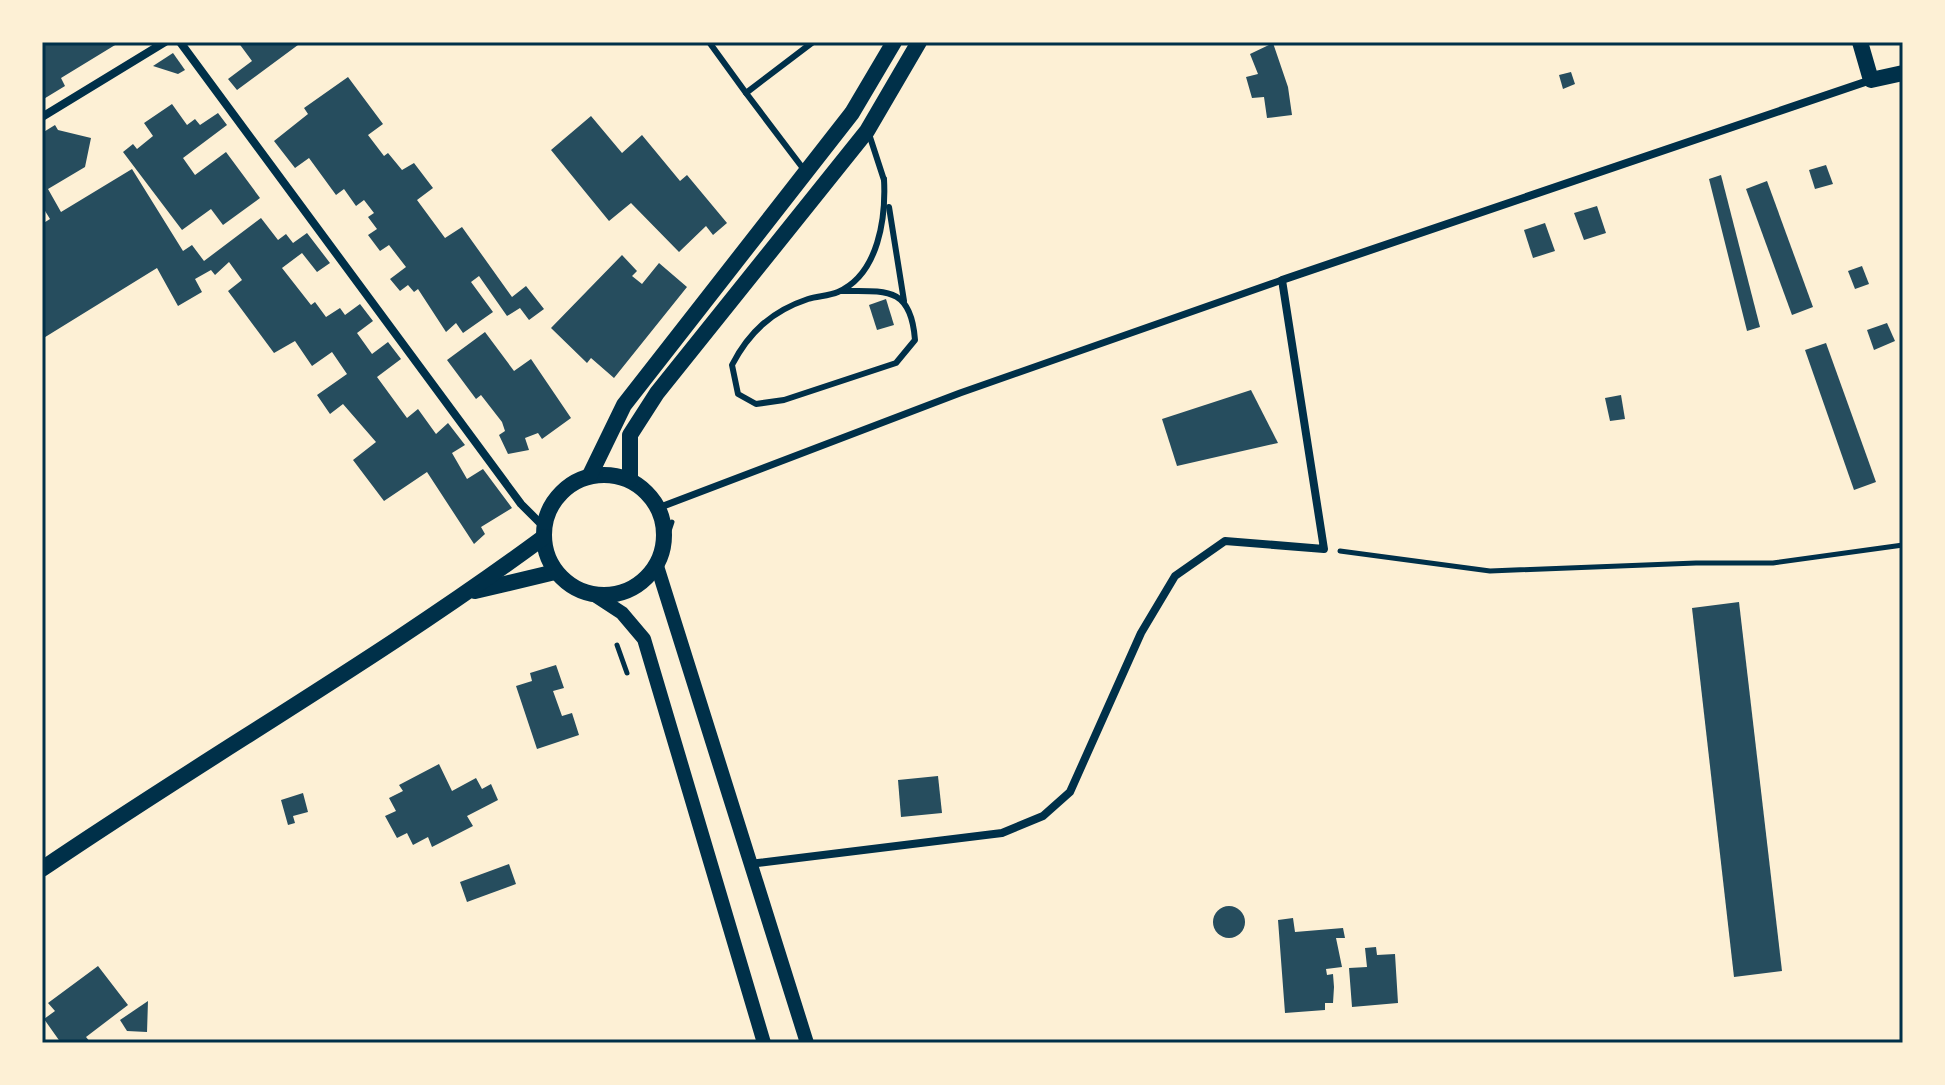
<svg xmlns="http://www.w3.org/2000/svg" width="1945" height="1085" font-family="'Fira Sans',sans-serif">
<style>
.building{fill:#264d5e}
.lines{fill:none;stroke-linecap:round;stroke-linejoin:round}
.path{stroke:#003049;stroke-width:5}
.service{stroke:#003049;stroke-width:6}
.pedestrian{stroke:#003049;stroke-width:7}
.minor{stroke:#003049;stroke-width:8}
.tertiary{stroke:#003049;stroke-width:14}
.secondary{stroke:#003049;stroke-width:16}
.neatline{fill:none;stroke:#003049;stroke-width:3}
</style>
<rect width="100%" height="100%" fill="#fdf0d5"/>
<g class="building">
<polygon points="42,42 120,42 61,78 65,86 42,100"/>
<polygon points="238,42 302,42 237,90 228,79 252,61"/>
<polygon points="1273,43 1288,87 1292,115 1267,118 1264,97 1252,98 1246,77 1258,74 1250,54"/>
<polygon points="173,53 185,70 178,74 153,66"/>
<polygon points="1571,72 1575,84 1563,89 1559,75"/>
<polygon points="348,77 383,124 368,135 384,156 388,153 402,170 414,163 433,188 417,200 445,238 462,227 512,297 526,286 544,309 529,320 520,308 507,316 479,276 471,282 493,312 463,333 456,323 446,332 418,289 414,292 408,285 400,291 390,279 406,267 389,245 380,251 368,235 377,229 368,217 374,213 364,200 356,206 344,189 336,195 309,158 295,168 274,141 308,114 304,108"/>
<polygon points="172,104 187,125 195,119 200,125 218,113 227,125 183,158 195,175 226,152 260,198 223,225 211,209 182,230 123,152 133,144 137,149 153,136 144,123"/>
<polygon points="591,116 622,153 642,135 680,181 687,175 727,223 713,235 706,226 679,252 631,203 609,221 551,150"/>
<polygon points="55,125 58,130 91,138 85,167 48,189 61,212 132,169 183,251 192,245 204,261 261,218 278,240 286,234 293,243 307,233 330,263 317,272 302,253 282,268 311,305 315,302 326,317 340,308 345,315 360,304 373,321 357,333 372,354 388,342 401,359 377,377 407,418 418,409 436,434 448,423 465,445 452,453 467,479 483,469 512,508 481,527 485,534 474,544 427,472 384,501 353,460 376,442 343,404 330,414 317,395 347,374 332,352 312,366 295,341 274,353 228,291 242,280 229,262 215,275 211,270 195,279 202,292 178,306 157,268 42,339 42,224 50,219 42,206 42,133"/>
<polygon points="1826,165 1833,184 1815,189 1809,170"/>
<polygon points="1721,175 1760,327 1747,331 1709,179"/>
<polygon points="1767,181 1813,307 1792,315 1746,189"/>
<polygon points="1597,206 1606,233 1584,240 1574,213"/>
<polygon points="1545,223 1555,251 1533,258 1524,230"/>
<polygon points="622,255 637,271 632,276 642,284 659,263 687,287 614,378 591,358 587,363 551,328"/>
<polygon points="1862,266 1869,284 1855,289 1848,271"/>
<polygon points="886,299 894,325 877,330 869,305"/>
<polygon points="1887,323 1895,341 1874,350 1867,330"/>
<polygon points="485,332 514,371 531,359 571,418 542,439 538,433 525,438 529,450 508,454 499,435 505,431 502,422 481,395 476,399 447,360"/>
<polygon points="1826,343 1876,482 1854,490 1805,350"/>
<polygon points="1251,390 1278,443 1177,466 1162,419"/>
<polygon points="1621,395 1625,419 1610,421 1605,398"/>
<polygon points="1739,602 1782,971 1734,977 1692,608"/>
<polygon points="556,665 564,688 553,691 562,716 572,713 579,735 537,749 516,686 532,681 530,673"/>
<polygon points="439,764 452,791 476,778 482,789 491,784 498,800 467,816 473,826 432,847 428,837 413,845 407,833 397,838 385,816 396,811 389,798 403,791 399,785"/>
<polygon points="938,776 942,813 901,817 898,780"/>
<polygon points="303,793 308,812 293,816 295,823 288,825 281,800"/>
<polygon points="509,864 516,884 467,902 460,882"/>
<circle cx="1229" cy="922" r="16"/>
<polygon points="1293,918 1295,932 1343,928 1345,938 1336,938 1342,967 1326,969 1327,975 1333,974 1334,987 1333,1003 1325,1003 1325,1010 1285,1013 1278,920"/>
<polygon points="1376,947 1377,955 1395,954 1398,1003 1352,1007 1349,968 1367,967 1365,948"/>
<polygon points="98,966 128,1005 86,1037 91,1043 61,1043 44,1019 55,1011 48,1003"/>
<polygon points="148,1001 147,1032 127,1031 120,1020"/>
</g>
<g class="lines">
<g class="path">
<polyline points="664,546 672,522"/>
<polyline points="1340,551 1490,571 1696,563 1773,563 1903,545"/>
<polyline points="617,645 627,673"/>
</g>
<g class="service">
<polyline points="709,42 746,93 813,42"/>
<polyline points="746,93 805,171"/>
<polyline points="869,134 884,180"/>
<polyline points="889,207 904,301"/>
<path d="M841 291C886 291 911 286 915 340L896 363 784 400 756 404 738 394 732 365C749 332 772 311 808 299 818 296 829 296 838 292 879 274 886 217 884 179"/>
</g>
<polyline class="pedestrian" points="658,508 960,393 1282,280"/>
<g class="minor">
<polyline points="180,42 521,504 543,526"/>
<polyline points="42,117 165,42"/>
<polyline points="749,864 1002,833 1043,816 1070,792 1141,633 1175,576 1225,541 1324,549 1282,280 1871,80"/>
</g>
<g class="tertiary">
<polyline points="657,566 807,1043"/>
<polyline points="596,596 622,613 644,639 764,1043"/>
</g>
<g class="secondary">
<polyline points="1860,42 1871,80 1903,73"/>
<circle cx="604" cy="535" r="60"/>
<polyline points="590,475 624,405 852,113 894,42"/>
<polyline points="630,479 630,435 657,393 867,131 919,42"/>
<polyline points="475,591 555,572"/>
<path d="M42 869C208 756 383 656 544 537"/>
</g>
</g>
<rect width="1945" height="1085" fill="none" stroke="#fdf0d5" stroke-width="88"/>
<rect x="44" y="44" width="1857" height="997" class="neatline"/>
</svg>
